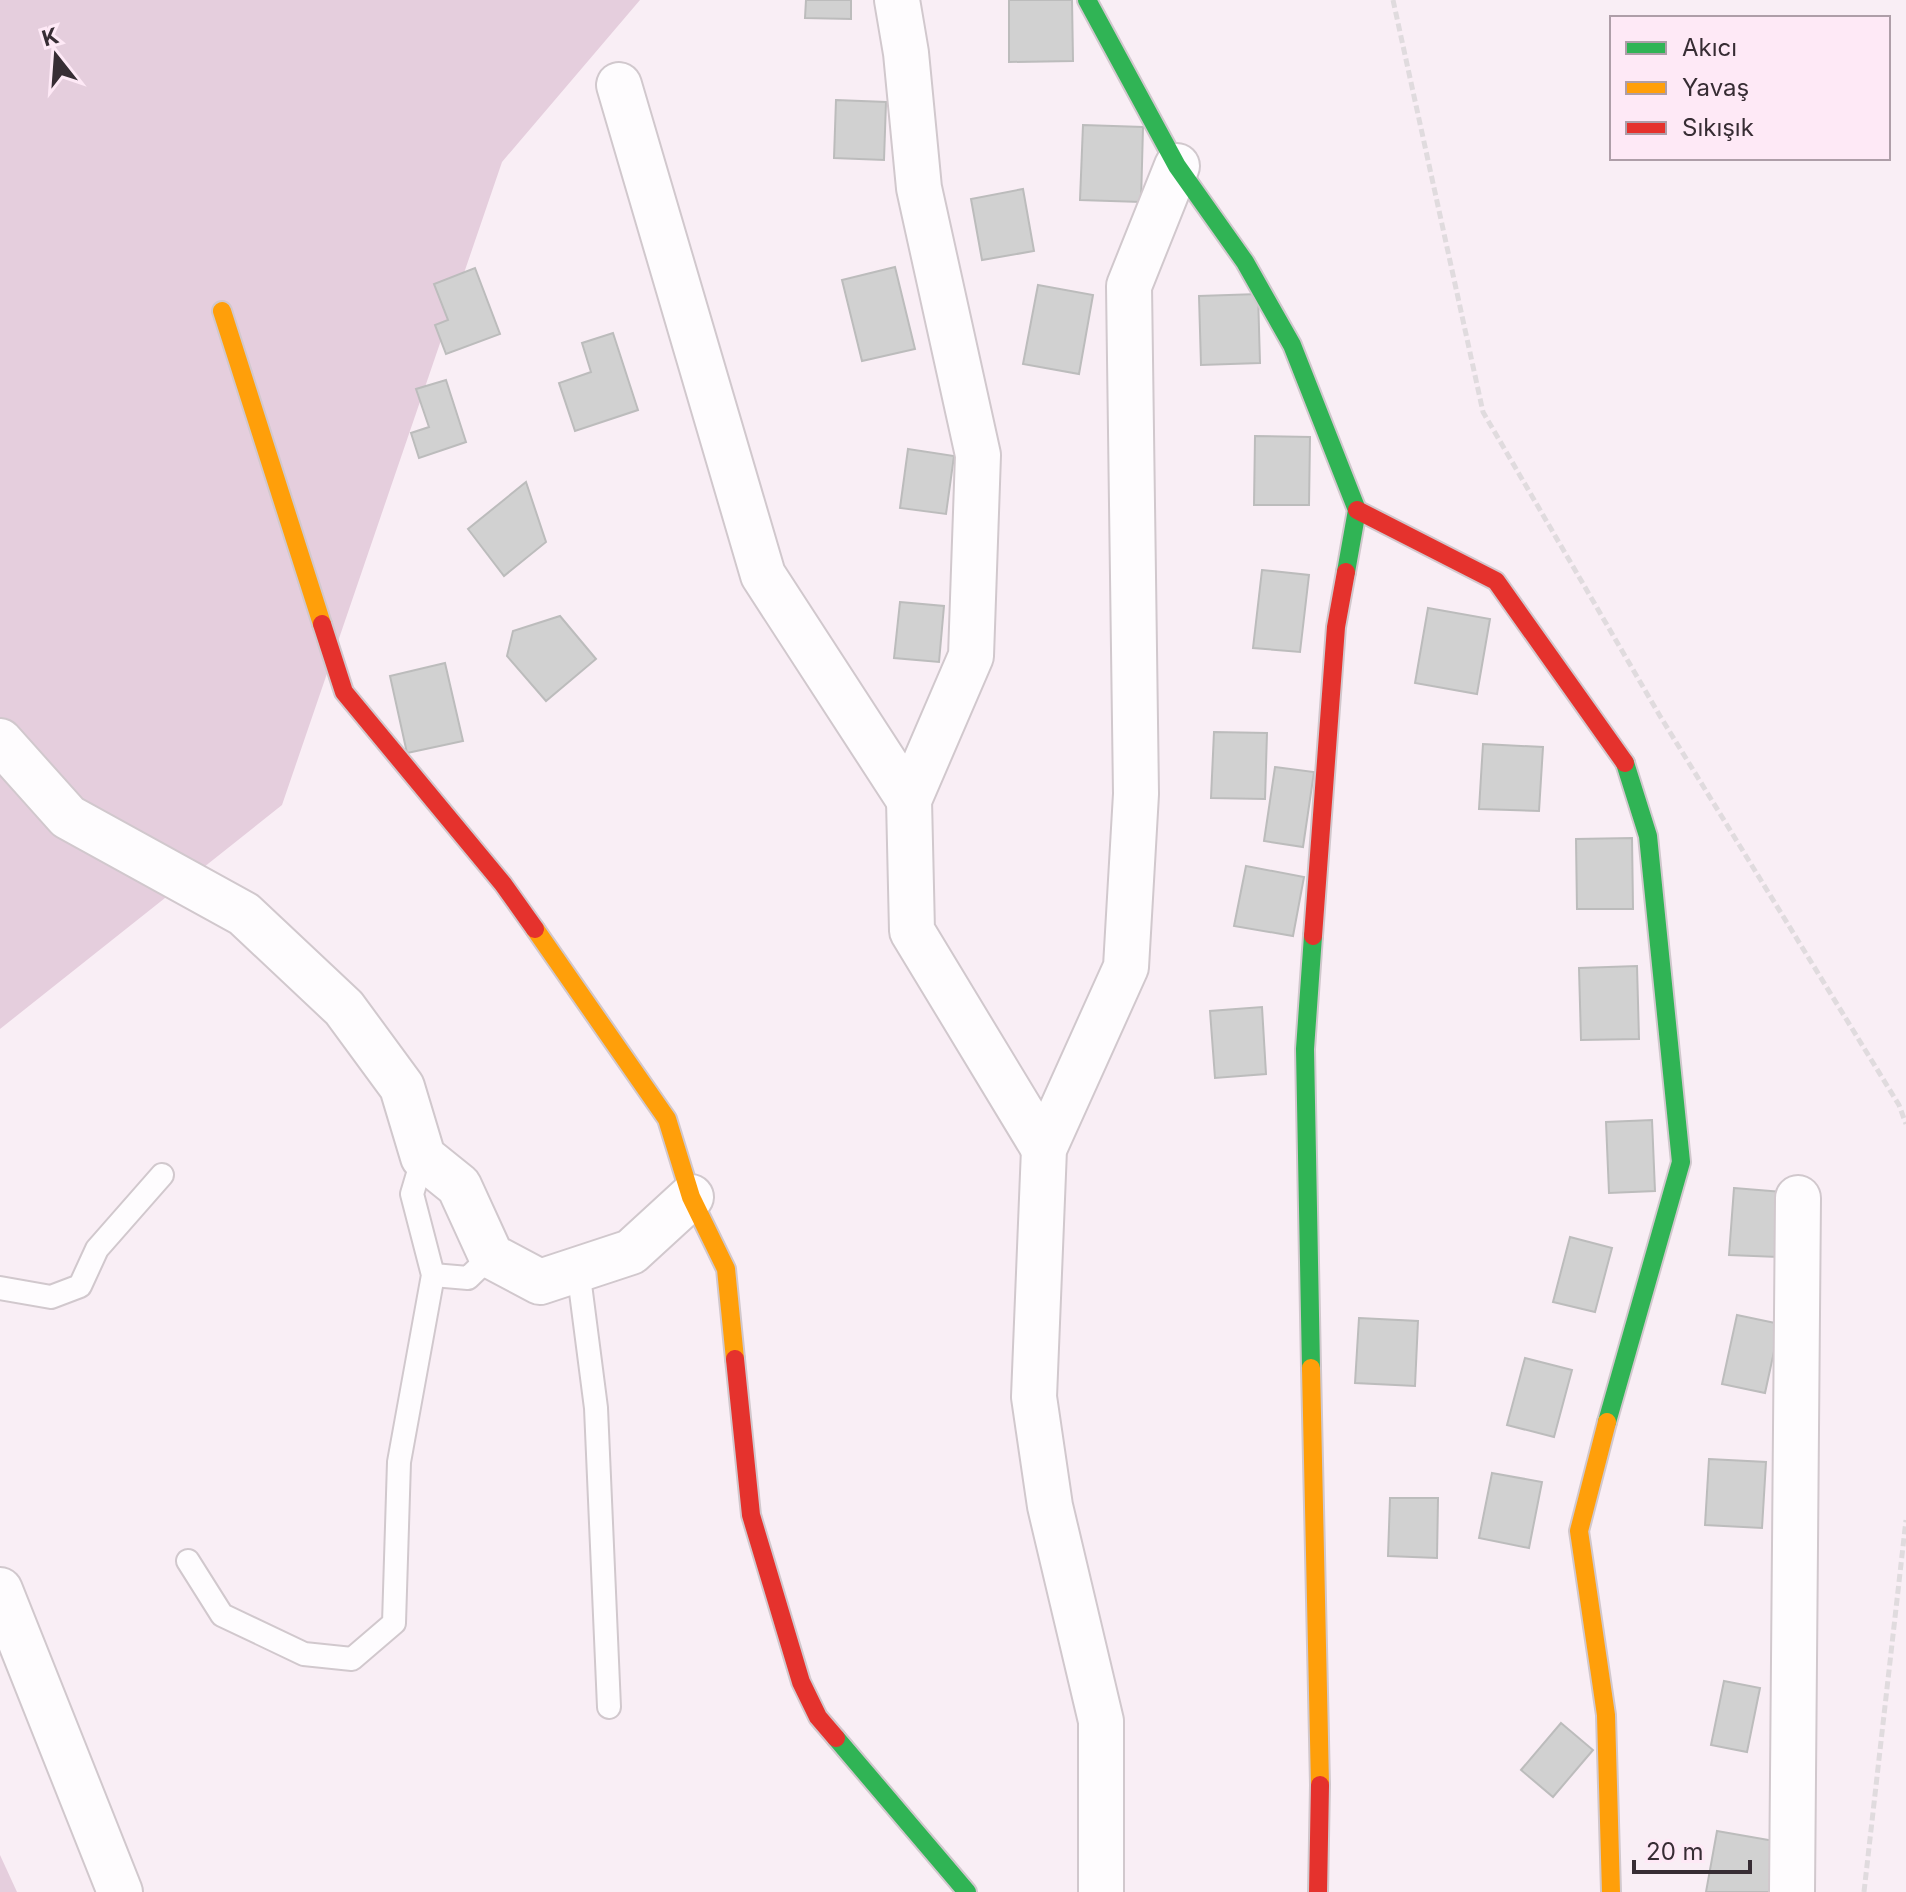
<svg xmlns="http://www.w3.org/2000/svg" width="1906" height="1892" font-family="Inter,sans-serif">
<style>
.green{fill:#e5cedd}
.building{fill:#d1d1d1;stroke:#bcbcbc;stroke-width:2}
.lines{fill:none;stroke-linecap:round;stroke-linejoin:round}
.lane-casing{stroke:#d1c8cd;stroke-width:26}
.street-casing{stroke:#d1c8cd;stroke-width:48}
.fast-casing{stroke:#d1c8cd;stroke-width:22}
.slow-casing{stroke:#d1c8cd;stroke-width:22}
.jam-casing{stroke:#d1c8cd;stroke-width:22}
.path{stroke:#e0dbde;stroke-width:5;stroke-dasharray:8 4;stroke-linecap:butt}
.lane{stroke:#fefcfe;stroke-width:22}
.street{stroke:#fefcfe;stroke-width:44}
.fast{stroke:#30b455;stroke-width:18}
.slow{stroke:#ff9f0a;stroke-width:18}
.jam{stroke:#e5322d;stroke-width:18}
</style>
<rect width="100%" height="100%" fill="#f9eef5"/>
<g class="green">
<polygon points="0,0 640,0 502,162 282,805 0,1029"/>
<polygon points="0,1855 17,1892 0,1892"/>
</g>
<g class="building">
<polygon points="806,0 851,0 851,19 805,18"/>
<polygon points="1009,0 1072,0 1073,61 1009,62"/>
<polygon points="836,100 886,102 884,160 834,158"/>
<polygon points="1083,125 1143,127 1141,202 1080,200"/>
<polygon points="1023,189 1034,251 982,260 971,199"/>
<polygon points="895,267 915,349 862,361 842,280"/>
<polygon points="475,268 500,334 446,354 435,325 448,320 434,284"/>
<polygon points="1038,285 1093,295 1079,374 1023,364"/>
<polygon points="1258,294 1260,363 1201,365 1199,296"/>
<polygon points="613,333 638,410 575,431 559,383 591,372 582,343"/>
<polygon points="446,380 466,442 419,458 411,433 429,427 416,389"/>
<polygon points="1255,436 1310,437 1309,505 1254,505"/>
<polygon points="908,449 954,456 946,514 900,508"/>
<polygon points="526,482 546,542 504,576 468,529"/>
<polygon points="1262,570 1309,575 1300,652 1253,648"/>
<polygon points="900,602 944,606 939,662 894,658"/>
<polygon points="1428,608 1490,619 1477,694 1415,683"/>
<polygon points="560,616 596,659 546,701 507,656 513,631"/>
<polygon points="445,663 463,741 407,753 390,676"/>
<polygon points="1214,732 1267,733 1265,799 1211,798"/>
<polygon points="1483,744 1543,747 1539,811 1479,809"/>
<polygon points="1275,767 1314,772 1303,847 1264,841"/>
<polygon points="1632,838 1633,909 1577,909 1576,839"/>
<polygon points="1246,866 1304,877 1293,936 1234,926"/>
<polygon points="1637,966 1639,1039 1581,1040 1579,968"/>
<polygon points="1262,1007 1266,1074 1215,1078 1210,1011"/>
<polygon points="1652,1120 1655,1191 1609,1193 1606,1122"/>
<polygon points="1734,1188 1782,1192 1778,1257 1729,1255"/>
<polygon points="1570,1237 1612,1248 1595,1312 1553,1302"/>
<polygon points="1737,1315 1780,1324 1765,1393 1722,1384"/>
<polygon points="1359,1318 1418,1321 1415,1386 1355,1383"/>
<polygon points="1525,1358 1572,1370 1554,1437 1507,1425"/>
<polygon points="1709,1459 1766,1462 1762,1528 1705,1525"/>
<polygon points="1492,1473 1542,1482 1529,1548 1479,1538"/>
<polygon points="1390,1498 1438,1498 1437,1558 1388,1556"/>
<polygon points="1724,1681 1760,1688 1747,1752 1711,1745"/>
<polygon points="1561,1723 1593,1750 1553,1797 1521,1770"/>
<polygon points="1717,1831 1780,1842 1772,1892 1706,1892"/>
</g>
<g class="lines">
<g class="lane-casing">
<g id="lane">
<polyline points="578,1269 596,1408 609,1707"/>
<polyline points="433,1275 468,1278 491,1256"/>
<polyline points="0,1288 51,1297 80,1286 97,1249 162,1175"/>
<polyline points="188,1561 222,1615 304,1654 352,1659 394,1623 399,1462 433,1275 412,1194 423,1157"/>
</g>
</g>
<g class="street-casing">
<g id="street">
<polyline points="897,0 906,53 919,188 978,455 971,656 909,800 912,931 1044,1149"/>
<polyline points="619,85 763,575 909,800"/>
<polyline points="0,741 68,817 244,914 344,1008 402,1087 423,1157 459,1186 491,1256 540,1282 631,1252 691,1197"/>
<polyline points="0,1590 120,1892"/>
<polyline points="1101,1892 1101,1721 1050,1506 1034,1397 1044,1149 1126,967 1136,794 1129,286 1177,166"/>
<polyline points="1792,1892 1798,1198"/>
</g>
</g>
<g class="fast-casing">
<g id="fast">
<polyline points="1087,0 1177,166 1245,262 1292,345 1357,510 1346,572"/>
<polyline points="1311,1368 1305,1049 1313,936"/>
<polyline points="1607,1422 1681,1162 1648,836 1625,763"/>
<polyline points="836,1738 967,1892"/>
</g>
</g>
<g class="slow-casing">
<g id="slow">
<polyline points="222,311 322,624"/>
<polyline points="535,929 667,1119 691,1197 726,1269 735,1359"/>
<polyline points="1311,1368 1320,1785"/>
<polyline points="1607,1422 1579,1531 1606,1715 1611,1892"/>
</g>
</g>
<g class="jam-casing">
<g id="jam">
<polyline points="1357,510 1496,581 1625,763"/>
<polyline points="322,624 344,692 503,884 535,929"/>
<polyline points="1313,936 1336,627 1346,572"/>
<polyline points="735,1359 751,1515 801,1682 818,1717 836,1738"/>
<polyline points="1318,1892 1320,1785"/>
</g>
</g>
<g class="path">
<polyline points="1393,0 1483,412 1660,716 1899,1105 1906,1124"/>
<polyline points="1864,1892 1906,1520"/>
</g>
<use href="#lane" class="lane"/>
<use href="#street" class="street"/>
<use href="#fast" class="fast"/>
<use href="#slow" class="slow"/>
<use href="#jam" class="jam"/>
</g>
<rect x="1610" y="16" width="280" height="144" fill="#fee9f6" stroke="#ae9ea8" stroke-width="2"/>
<rect x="1626" y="42" width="40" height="12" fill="#30b455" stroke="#ae9ea8" stroke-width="2"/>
<text x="1682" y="56" font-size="24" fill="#372d34">Akıcı</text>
<rect x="1626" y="82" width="40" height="12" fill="#ff9f0a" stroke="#ae9ea8" stroke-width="2"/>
<text x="1682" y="96" font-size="24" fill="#372d34">Yavaş</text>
<rect x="1626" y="122" width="40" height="12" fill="#e5322d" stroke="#ae9ea8" stroke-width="2"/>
<text x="1682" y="136" font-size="24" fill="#372d34">Sıkışık</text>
<g transform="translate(56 56) rotate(343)" stroke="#fee9f6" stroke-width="6" paint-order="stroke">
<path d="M0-6L14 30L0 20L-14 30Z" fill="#372d34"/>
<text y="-12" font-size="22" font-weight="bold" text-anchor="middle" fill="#372d34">K</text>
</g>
<path d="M1634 1860v12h116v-12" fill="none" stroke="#372d34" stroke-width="4"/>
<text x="1646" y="1860" font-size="24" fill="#372d34" stroke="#fee9f6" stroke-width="6" paint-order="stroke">20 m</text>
</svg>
